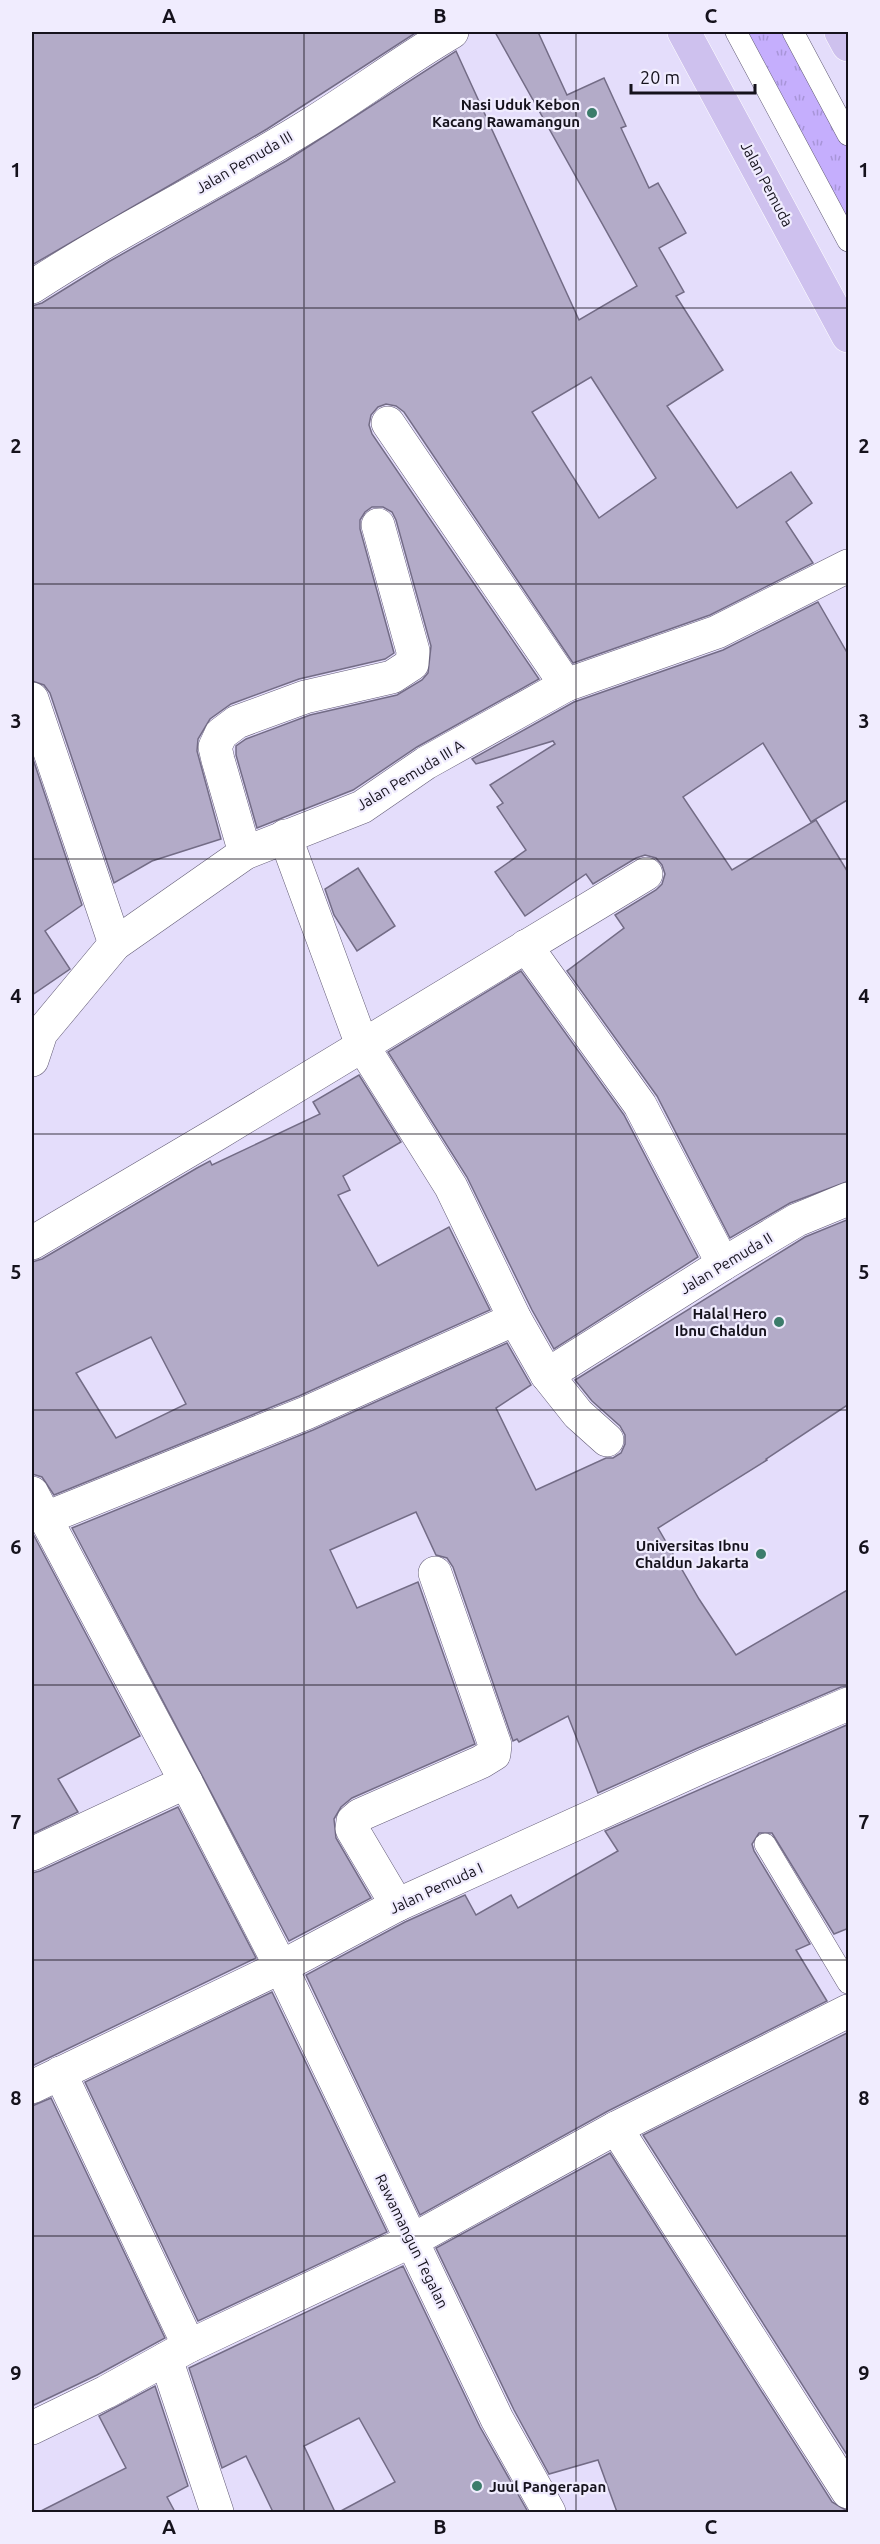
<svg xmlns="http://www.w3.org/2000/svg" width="880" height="2544" font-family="Ubuntu,sans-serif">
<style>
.grass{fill:url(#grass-tufts)}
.building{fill:#b3abc8;stroke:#736c86;stroke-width:1.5;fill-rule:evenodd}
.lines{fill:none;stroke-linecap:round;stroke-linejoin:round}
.lane-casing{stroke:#635c76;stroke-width:22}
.street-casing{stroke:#635c76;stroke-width:34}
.primary-casing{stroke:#fff;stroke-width:34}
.lane{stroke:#fff;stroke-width:21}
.street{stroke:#fff;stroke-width:33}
.primary{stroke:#cec1ee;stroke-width:33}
.grid{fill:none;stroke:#15121c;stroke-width:1.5;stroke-opacity:0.55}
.poi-dot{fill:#3c7c6b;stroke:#f0ecfe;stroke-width:2}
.labels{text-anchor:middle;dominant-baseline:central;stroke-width:4.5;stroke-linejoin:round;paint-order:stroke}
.poi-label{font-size:15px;font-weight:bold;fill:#15121c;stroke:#f0ecfe;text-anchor:end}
.street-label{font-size:15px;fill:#15121c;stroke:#f0ecfe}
.neatline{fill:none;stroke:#15121c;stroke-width:2}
.grid-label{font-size:20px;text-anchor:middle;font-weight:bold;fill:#15121c}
</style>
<defs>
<pattern id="grass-tufts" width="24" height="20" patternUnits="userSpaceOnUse" patternTransform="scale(1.5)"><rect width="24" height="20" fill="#c5aefd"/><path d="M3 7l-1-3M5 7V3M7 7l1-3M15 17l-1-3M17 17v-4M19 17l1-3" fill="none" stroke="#a895d8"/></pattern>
</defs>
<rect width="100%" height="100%" fill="#e4ddfb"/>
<polygon class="grass" points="736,32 793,32 848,135 848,242"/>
<g class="building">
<polygon points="32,32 417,32 267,129 32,265"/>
<path d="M495 32H538L567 95 604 78 626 126 621 128 649 188 658 183 686 233 659 248 684 292 676 296 723 370 667 406 737 508 791 472 812 503 786 522 813 563 710 615 573 663 404 412 396 406 386 404 378 407 371 415 369 425 372 434 539 679 417 747 353 790 257 828 236 755V746L246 739 310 715 397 695 422 680 428 673 431 646 396 520 392 512 383 507H372L365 512 360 520V529L394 653 385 659 299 679 231 704 210 719 198 739 197 751 221 839 152 861 114 883 50 693 44 685 32 681V306L42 303 110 261 286 161 456 51 579 320 637 286ZM591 377 656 478 599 518 532 412Z"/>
<polygon points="818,602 849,656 849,799 811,822 763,743 683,797 732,870 816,820 849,874 849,1181 790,1203 730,1238 657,1096 567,971 624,928 615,915 656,890 662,884 665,874 662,865 656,858 645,855 636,858 593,884 586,874 525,916 495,872 526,850 497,807 503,803 490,785 555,744 553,741 476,764 472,759 574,702 723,650"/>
<polygon points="32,756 82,905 45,931 70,969 32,995"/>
<polygon points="358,868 395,926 357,951 334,915 325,889"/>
<polygon points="521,971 624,1115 698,1257 554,1349 532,1310 467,1177 388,1052"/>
<path d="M359 1075 401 1142 343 1176 350 1190 338 1195 378 1266 449 1227 490 1310 299 1396 54 1495 42 1477 32 1474V1262L42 1259 197 1168 210 1161 212 1165 320 1114 313 1102ZM151 1337 186 1404 116 1438 76 1373Z"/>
<polygon points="849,1219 849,1404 766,1459 767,1460 658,1528 699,1599 736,1655 849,1589 849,1686 841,1687 698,1748 598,1793 568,1716 519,1742 517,1739 513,1741 453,1567 447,1558 436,1555 416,1512 330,1550 357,1608 418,1582 475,1744 352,1798 341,1807 334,1819 336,1838 371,1898 289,1941 72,1528 313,1430 507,1343 531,1385 496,1408 536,1490 606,1458 613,1458 621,1453 625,1444 625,1435 620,1426 592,1401 575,1380 805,1237"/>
<polygon points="32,1532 140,1736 58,1779 78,1812 32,1834"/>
<polygon points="849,1724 849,1928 834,1934 772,1833 759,1833 752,1844 754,1851 810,1944 796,1950 827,2001 608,2111 420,2215 306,1975 405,1922 465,1895 476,1915 511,1895 518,1908 618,1851 605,1831"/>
<polygon points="178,1807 256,1958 32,2066 32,1873 40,1871"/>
<polygon points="272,1992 387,2232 198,2321 85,2082"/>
<polygon points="847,2033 849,2036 849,2458 643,2135"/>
<polygon points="51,2098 165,2338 97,2375 32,2406 32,2106"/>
<polygon points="610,2153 832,2502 849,2512 617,2512 598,2460 549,2474 514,2410 436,2248"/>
<polygon points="403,2266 480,2427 528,2512 339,2512 395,2482 359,2418 304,2446 335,2512 273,2512 246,2456 222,2468 189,2368"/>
<polygon points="155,2386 188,2486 167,2497 175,2512 39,2512 126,2468 99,2416"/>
</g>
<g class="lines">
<g class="lane-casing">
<g id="lane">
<polyline points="736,32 848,241"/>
<polyline points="793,32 848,135"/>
<polyline points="765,1844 848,1983"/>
</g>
</g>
<g class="street-casing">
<g id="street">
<path d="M32 287C122 228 220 181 311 124 359 94 404 60 452 32"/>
<polyline points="388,423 566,685"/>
<polyline points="32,699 115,944"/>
<polyline points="285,836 362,1045 451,1187 515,1319 547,1375 578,1414 607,1440"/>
<polyline points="245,853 218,760 215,747 221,734 237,722 305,697 392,677 412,664 413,651 378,525"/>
<polyline points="526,946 640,1105 723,1264"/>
<polyline points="32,1060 41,1033 115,944 245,853 362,807 426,763 566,685 717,632 848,566"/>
<polyline points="32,1243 215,1135 646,874"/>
<polyline points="547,1375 723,1264 797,1220 848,1199"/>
<polyline points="32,1493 186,1782 281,1967 497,2419 549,2512"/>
<polyline points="46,1518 306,1413 515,1319"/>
<polyline points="32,1854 186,1782"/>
<polyline points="397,1905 352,1829 353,1821 360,1815 481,1762 494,1754 495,1745 435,1573"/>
<polyline points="60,2073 189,2346"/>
<polyline points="32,2087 281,1967 397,1905 706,1765 848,1704"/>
<polyline points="616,2128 848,2492"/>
<polyline points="166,2359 217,2512"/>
<polyline points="32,2428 106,2392 189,2346 411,2241 616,2128 848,2011"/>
</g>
</g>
<g class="primary-casing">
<g id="primary">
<polyline points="684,32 848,336"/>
<polyline points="841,32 848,45"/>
</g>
</g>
<use href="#lane" class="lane"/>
<use href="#street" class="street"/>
<use href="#primary" class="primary"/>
</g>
<path class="grid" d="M304 32V2512M576 32V2512M32 308H848M32 584H848M32 859H848M32 1134H848M32 1410H848M32 1685H848M32 1960H848M32 2236H848"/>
<g class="poi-dot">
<circle cx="592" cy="113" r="6"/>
<circle cx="779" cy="1322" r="6"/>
<circle cx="761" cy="1554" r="6"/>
<circle cx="477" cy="2486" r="6"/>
</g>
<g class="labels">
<g class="poi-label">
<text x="580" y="104">Nasi Uduk Kebon<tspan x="580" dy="17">Kacang Rawamangun</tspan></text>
<text x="767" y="1313">Halal Hero<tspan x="767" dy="17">Ibnu Chaldun</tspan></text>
<text x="749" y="1545">Universitas Ibnu<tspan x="749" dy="17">Chaldun Jakarta</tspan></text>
<text x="489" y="2486" text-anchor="start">Juul Pangerapan</text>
</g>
<g class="street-label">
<text transform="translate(244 162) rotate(-30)">Jalan Pemuda III</text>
<text transform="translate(767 184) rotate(62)">Jalan Pemuda</text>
<text transform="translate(410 775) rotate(-31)">Jalan Pemuda III A</text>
<text transform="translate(726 1263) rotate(-31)">Jalan Pemuda II</text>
<text transform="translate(436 1888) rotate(-25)">Jalan Pemuda I</text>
<text transform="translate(412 2241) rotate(64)">Rawamangun Tegalan</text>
</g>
</g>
<rect width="880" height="2544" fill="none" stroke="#f0ecfe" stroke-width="66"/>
<path d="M631 84v9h124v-9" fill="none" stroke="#15121c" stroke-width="3"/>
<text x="640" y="84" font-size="18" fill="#15121c" stroke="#f0ecfe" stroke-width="4.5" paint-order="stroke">20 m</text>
<rect x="33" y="33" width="814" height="2478" class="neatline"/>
<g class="grid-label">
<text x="169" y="23">A</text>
<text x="440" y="23">B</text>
<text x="711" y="23">C</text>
<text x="16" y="177">1</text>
<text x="864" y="177">1</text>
<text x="16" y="453">2</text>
<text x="864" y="453">2</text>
<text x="16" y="728">3</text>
<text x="864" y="728">3</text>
<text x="16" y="1003">4</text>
<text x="864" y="1003">4</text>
<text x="16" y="1279">5</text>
<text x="864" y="1279">5</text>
<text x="16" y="1554">6</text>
<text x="864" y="1554">6</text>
<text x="16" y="1829">7</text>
<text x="864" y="1829">7</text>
<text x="16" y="2105">8</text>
<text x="864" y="2105">8</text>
<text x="16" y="2380">9</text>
<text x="864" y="2380">9</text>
<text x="169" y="2534">A</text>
<text x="440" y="2534">B</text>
<text x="711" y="2534">C</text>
</g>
</svg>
